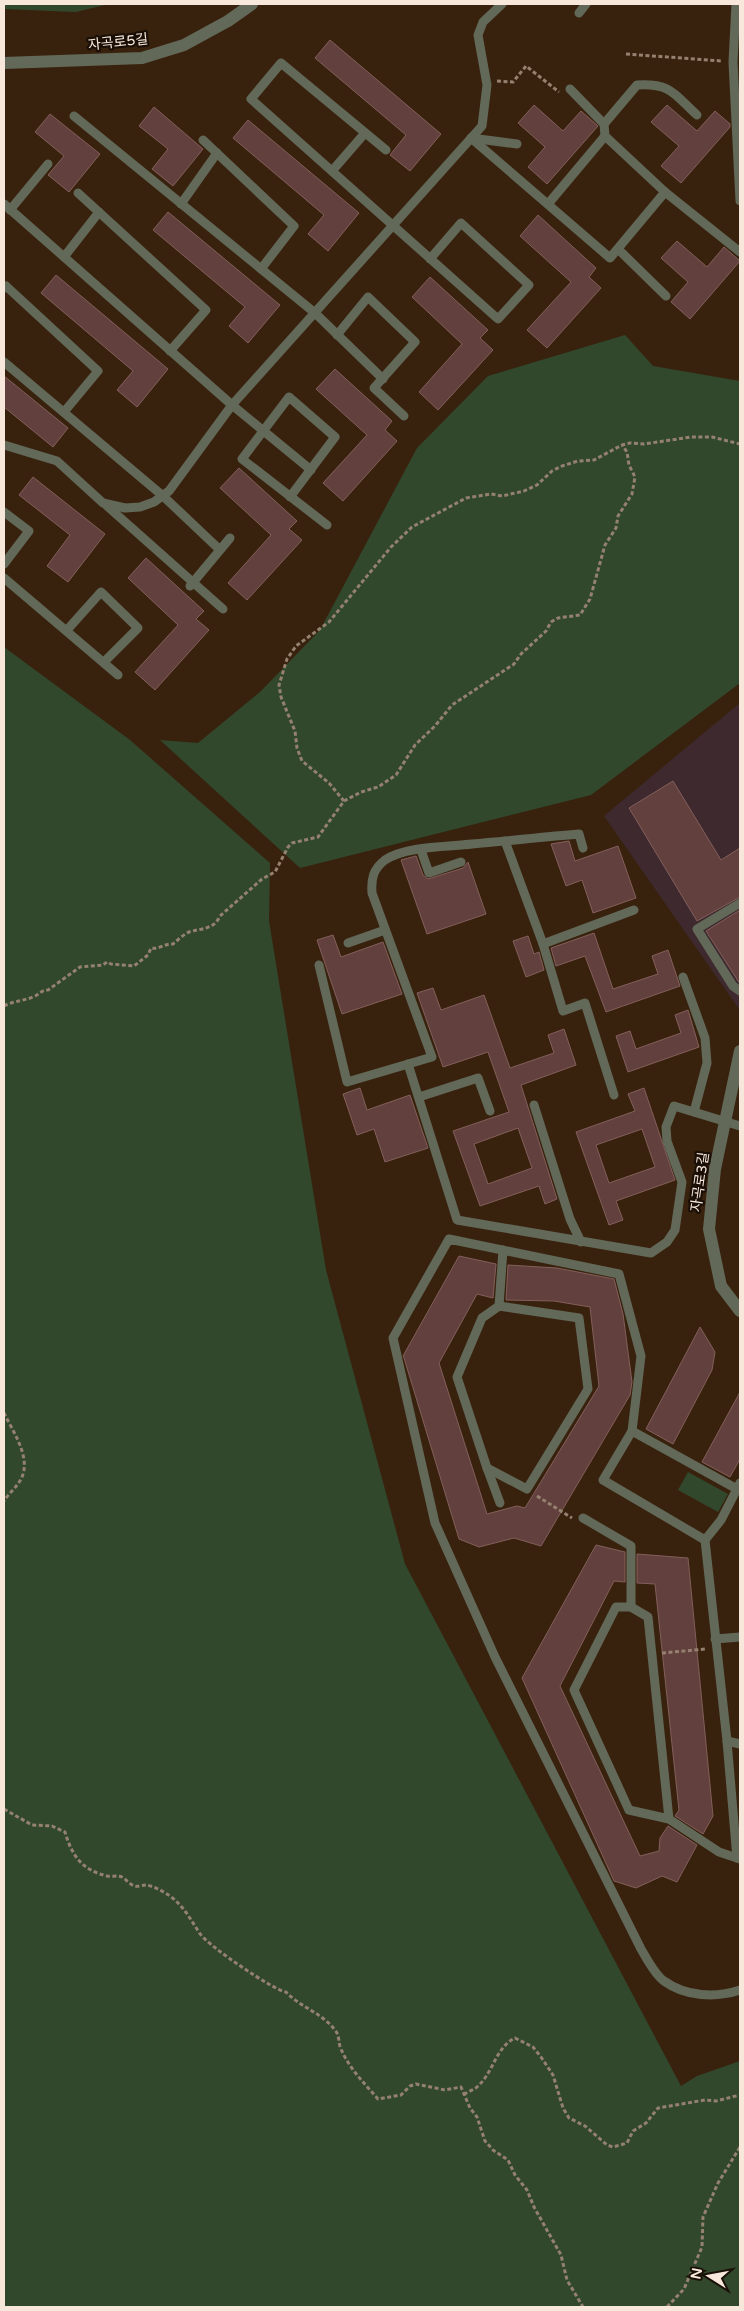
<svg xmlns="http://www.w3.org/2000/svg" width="744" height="2311" font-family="'Varela Round','Noto Sans KR',sans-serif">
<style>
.education{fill:#3d292e}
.green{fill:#31482d}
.building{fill:#62403d;stroke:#835f5b;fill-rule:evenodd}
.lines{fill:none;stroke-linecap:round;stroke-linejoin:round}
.path{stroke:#958170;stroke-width:3;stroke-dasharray:4 2.5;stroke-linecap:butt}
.lane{stroke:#626959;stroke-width:9}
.street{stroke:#626959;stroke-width:12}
.labels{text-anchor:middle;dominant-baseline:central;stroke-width:4.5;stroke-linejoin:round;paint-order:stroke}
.street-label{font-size:14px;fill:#f8e8db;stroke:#190f06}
</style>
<rect width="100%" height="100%" fill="#39220d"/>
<polygon class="education" points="740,703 740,1008 739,1009 604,816"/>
<g class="green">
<polygon points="4,4 109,4 76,12 4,9"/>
<polygon points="625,335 653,366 740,381 740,683 591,795 300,868 160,740 198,743 260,692 320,630 417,448 488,376"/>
<polygon points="4,647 130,740 270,863 269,921 326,1270 405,1564 681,2086 697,2076 740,2061 740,2307 4,2307"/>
<polygon points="688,1472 728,1494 718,1512 678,1490"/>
</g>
<g class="building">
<polygon points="330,40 441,134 410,171 390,155 406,135 315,58"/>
<polygon points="534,105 563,131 581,111 598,126 547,184 528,167 545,147 518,123"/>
<polygon points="667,105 697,131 715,111 730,124 730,127 681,183 661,166 679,146 651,122"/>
<polygon points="154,107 203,149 173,186 152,169 168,149 139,126"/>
<polygon points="50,114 100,154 69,192 48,175 64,156 35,132"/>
<polygon points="248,120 359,213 328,251 308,234 324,215 233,138"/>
<polygon points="168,212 280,305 248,343 229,326 245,307 153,230"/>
<polygon points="538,215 596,268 589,277 601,288 547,348 527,330 571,282 520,236"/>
<polygon points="677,241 707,267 724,247 740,261 690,319 671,302 688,282 661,258"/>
<polygon points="56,275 168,369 137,407 117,390 133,371 41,293"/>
<polygon points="430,277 488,330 480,338 493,350 438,410 419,392 462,344 412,297"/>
<polygon points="335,369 392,421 385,430 397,441 343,501 323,483 367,435 316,389"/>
<polygon points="4,376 68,428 53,447 4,407"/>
<polygon points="239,468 297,521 289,529 302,540 247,600 228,583 271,535 220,488"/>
<polygon points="33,477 105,534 68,582 47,566 70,535 19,495"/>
<polygon points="146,558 204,611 196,619 209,630 155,690 135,672 178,625 128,578"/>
<polygon points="673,781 721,860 740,848 740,897 697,921 629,808"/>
<polygon points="569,841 575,861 618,846 636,898 593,913 582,880 566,886 551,844"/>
<polygon points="416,856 423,875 428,879 463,868 468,862 486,914 427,934 401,860"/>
<polygon points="740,910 740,984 706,931"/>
<polygon points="594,933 613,989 658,974 652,956 668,950 680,986 606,1012 585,956 556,966 551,948"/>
<polygon points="333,935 341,957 383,942 402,994 342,1014 317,940"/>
<polygon points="528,936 534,954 539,952 544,970 526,977 513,941"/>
<path d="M433 988 441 1010 484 995 510 1068 554 1053 548 1035 564 1029 576 1065 521 1085 557 1199 545 1204 539 1186 480 1206 453 1131 509 1112 488 1052 443 1067 417 993ZM518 1128 532 1168 488 1184 474 1144Z"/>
<polygon points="688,1010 699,1047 628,1072 616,1036 630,1031 636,1049 681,1033 675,1015"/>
<polygon points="360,1088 367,1110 410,1095 428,1148 385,1162 374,1129 357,1135 343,1094"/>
<path d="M644 1088 675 1180 616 1201 623 1220 609 1225 576 1132 635 1111 628 1094ZM642 1129 655 1167 609 1183 596 1145Z"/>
<polygon points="459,1256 496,1264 493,1298 477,1294 439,1363 487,1514 517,1506 525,1508 599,1386 590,1307 554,1301 506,1300 508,1265 557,1268 614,1279 623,1314 632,1382 630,1395 541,1546 514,1538 479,1547 459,1539 404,1358 403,1356"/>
<polygon points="700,1327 715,1352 712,1370 673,1444 646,1429"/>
<polygon points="740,1392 740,1459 730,1477 702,1462"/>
<polygon points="596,1545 625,1552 625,1582 614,1581 560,1686 640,1856 659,1851 660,1838 668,1826 697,1845 677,1882 662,1876 636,1888 614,1881 522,1678"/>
<polygon points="637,1554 688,1558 713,1816 703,1834 675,1816 679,1810 655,1584 637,1583"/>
</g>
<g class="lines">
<g class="path">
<polyline points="626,54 722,61"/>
<polyline points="497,81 513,82 526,66 559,92"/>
<polyline points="344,801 329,783 302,761 297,748 295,731 281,697 279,685 287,659 296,646 329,622 391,547 412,527 466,498 491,494 502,496 524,491 537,485 552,471 562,466 578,461 594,460 622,445 630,443 644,444 691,437 712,437 740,444"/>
<path d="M4 1006C13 1001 23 1001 33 997 39 995 41 990 48 990L80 967 103 965 107 962 111 964 134 966 148 955 151 948C159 950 165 943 173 944 178 940 184 934 189 932 201 928 214 930 220 916L262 879 275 872 288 847 292 843 318 837 344 801 361 792 378 787 396 775 415 745 435 726 452 705 514 664 521 654 546 631 551 622 558 618 580 615 590 599 605 545 616 528 618 516 632 494 635 477 629 465 627 452 622 445"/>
<path d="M4 1413C13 1432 32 1458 21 1479 17 1487 9 1493 4 1501"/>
<polyline points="537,1496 572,1518"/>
<polyline points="662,1653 706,1649"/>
<path d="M4 1809 32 1825 52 1826 65 1832C72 1856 82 1870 107 1876 112 1877 118 1875 122 1877 126 1879 130 1885 135 1886 138 1887 143 1885 146 1885 154 1886 164 1892 170 1896 185 1907 191 1921 201 1935 209 1946 273 1990 286 1992 300 2007 322 2013 335 2030 340 2036 338 2043 341 2049 349 2068 364 2083 378 2099L401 2095 410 2086 416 2084 445 2090 461 2087 470 2108 477 2117 485 2141 493 2150 508 2160 515 2175 527 2190 534 2207 561 2255 567 2280 583 2307"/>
<path d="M464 2095C468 2091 474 2090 477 2087 494 2072 495 2048 515 2038L533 2047 541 2057 553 2075 563 2108 569 2118 585 2126 607 2145 613 2147 627 2143 633 2131 646 2123 658 2108 705 2100 716 2101 740 2095"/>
<polyline points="667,2307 684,2289 702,2247 703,2217 718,2183 740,2147"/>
</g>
<g class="lane">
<polyline points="736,4 733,62 740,201"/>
<polyline points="579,13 586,4"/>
<polyline points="570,89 604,124 605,136 665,192 740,252"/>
<polyline points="74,116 315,313 383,379"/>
<path d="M604 124 637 85C671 83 674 94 697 115"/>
<polyline points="471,138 610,258 665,192"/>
<polyline points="471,138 517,144"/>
<polyline points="203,140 294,226 261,269"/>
<path d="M386 150 281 63 251 99C334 172 416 246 498 319L529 285 461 223 430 259"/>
<polyline points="332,171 365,133"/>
<polyline points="78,193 206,310 170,351"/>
<polyline points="4,204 232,405 311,470"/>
<polyline points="181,204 217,153"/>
<polyline points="548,204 605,136"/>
<polyline points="10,210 48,164"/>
<polyline points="618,249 666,296"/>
<polyline points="64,257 99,212"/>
<polyline points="4,288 6,286 98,371 64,412"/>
<polyline points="337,335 368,297 415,342 374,388 404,416"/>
<polyline points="4,362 163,496 219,549"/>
<polyline points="4,445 57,461 103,503 125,508 140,507 154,502 169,491 232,405 482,126 487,85 478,35 483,22 502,4"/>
<polyline points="290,497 335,437 289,397 242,459 327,525"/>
<polyline points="107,506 223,609"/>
<polyline points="4,512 29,531 4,564"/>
<polyline points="4,578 118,675"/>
<polyline points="190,586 230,538"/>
<polyline points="67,630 101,592 138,628 104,662"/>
<polyline points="505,841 543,944 634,910"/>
<polyline points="421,850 429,873 461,862"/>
<polyline points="740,903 697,929 733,986 740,991"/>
<polyline points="348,943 385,930"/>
<polyline points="543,944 563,1011 585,1003 614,1095"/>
<path d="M319 965 347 1082 432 1057 372 893C371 879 373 869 385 860 406 846 447 847 472 844 507 841 543 837 579 834L583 848"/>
<polyline points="683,977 705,1038 707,1063 694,1112"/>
<polyline points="408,1064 457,1220 651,1253 667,1242 675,1230 682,1182 667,1141 666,1127 674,1106 740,1126"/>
<polyline points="419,1097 478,1078 490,1111"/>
<polyline points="534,1105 570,1219 581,1242"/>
<polygon points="499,1306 579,1318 588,1389 527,1489 487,1468 457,1377 482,1318"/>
<polyline points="499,1306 503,1250"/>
<polyline points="632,1431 737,1489"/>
<polyline points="487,1468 500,1503"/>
<polyline points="583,1518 631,1546 631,1607"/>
<polyline points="705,1540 721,1520 740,1483"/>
<polyline points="715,1639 740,1637"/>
<polyline points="727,1741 740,1744"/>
<polyline points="669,1819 648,1617 631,1607 616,1607 574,1690 629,1810 669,1819 719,1852 740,1859"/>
<path d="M737 1858 727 1741 705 1540 603 1480 632 1431 641 1356 619 1274 449 1239 393 1338 435 1523 495 1657 641 1949C647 1959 655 1975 664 1981 686 1997 716 1998 740 1990"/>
</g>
<g class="street">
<polyline points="4,63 142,58 184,45 228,21 252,4"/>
<polyline points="740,1051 715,1169 709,1229 721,1286 740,1311"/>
</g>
</g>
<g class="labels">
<g class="street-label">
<text transform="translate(118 42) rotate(-6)">자곡로5길</text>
<text transform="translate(700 1182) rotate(-82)">자곡로3길</text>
</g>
</g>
<rect width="744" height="2311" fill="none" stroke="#f8e8db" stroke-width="10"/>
<g transform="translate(709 2276) rotate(281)" stroke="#190f06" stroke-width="4" paint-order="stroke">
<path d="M0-4L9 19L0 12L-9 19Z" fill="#f8e8db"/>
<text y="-8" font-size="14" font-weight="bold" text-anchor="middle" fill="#f8e8db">N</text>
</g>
</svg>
